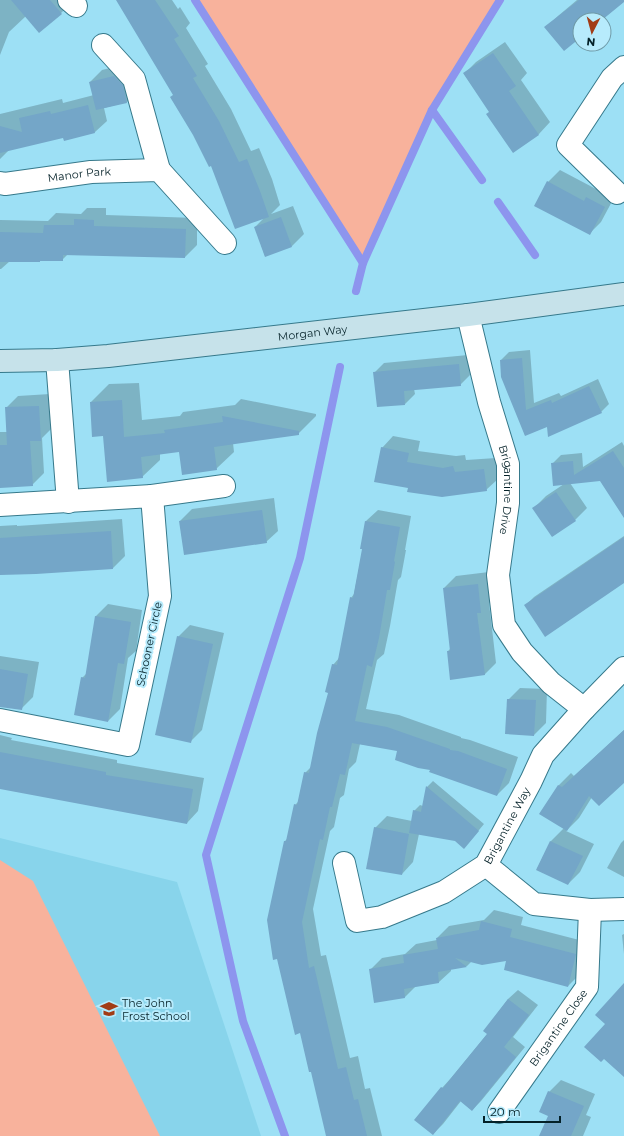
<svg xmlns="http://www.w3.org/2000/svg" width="624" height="1136" font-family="Montserrat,sans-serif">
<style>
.built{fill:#88d4eb}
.green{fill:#f8b29c}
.shadow{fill:#0003}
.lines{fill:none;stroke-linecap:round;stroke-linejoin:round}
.stream{stroke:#8d95ee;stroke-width:8}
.building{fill:#74a6c8}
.street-casing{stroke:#36798b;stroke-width:24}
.secondary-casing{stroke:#36798b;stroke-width:24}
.street{stroke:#fff;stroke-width:22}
.secondary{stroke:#c6e2ea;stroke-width:22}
.labels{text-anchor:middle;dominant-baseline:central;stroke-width:4;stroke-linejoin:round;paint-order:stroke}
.street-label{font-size:11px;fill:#042128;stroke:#b7ebfc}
.poi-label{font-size:11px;fill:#042128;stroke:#b7ebfc;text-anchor:start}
</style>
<rect width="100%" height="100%" fill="#9de0f5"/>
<polygon class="built" points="0,838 177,882 261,1136 0,1136"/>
<g class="green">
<polygon points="195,0 500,0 432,110 363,263"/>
<polygon points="0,860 33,881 160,1136 0,1136"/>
</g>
<g class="shadow">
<polygon points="0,0 72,0 73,1 61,13 26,16 9,32 0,55"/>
<polygon points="117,0 172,0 178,9 180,7 190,23 186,28 208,64 205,66 231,109 251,151 259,148 272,179 280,205 271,214 293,206 304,234 292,246 265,256 255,227 264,218 212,165 174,94"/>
<polygon points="577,0 624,0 624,1 601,20 580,20 580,37 546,28 558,16"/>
<polygon points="505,42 527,73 521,80 550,122 539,134 513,152 490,111 464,74 476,62"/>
<polygon points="126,64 139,90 127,102 104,108 107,121 95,132 65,140 64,136 9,150 0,159 0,114 62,99 63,103 94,95 90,82 102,70"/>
<polygon points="560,170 596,189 599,186 616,194 601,222 589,234 548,182"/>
<polygon points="87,208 106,208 106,215 197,218 197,245 185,257 68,254 62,260 10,261 1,269 0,269 0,220 48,221 56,213 81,214"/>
<polygon points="530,350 534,403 559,393 561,396 598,379 609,404 601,412 548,426 525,435 501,360 509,352"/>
<polygon points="468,355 470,375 460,385 414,389 415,394 405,404 374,373 384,363"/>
<polygon points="139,383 142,420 180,416 183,412 235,405 241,399 316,414 316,416 298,434 233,443 234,452 216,469 180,451 160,453 160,460 142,477 104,435 91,402 109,384"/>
<polygon points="50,394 52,428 42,438 44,473 32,485 0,487 0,432 7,432 6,408 18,396"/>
<polygon points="393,436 420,441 418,451 456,456 465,455 466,460 496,458 498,479 486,490 409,487 382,448"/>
<polygon points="622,442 624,446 624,517 601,480 570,483 587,508 575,520 553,536 534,508 546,496 564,484 552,464 561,455 582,453 583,467"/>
<polygon points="274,498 278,531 266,542 180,521 192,509"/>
<polygon points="378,510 411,516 405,550 406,550 401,577 398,580 390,626 384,654 377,660 366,709 399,715 461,737 461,738 470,740 518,757 509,783 497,795 431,769 398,750 360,744 356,762 349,769 344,795 340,798 334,827 330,831 313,909 321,956 326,955 350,1058 358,1056 365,1089 370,1088 382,1136 332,1136 285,841 288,838 295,805 299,801 305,773 312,766 329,692 333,665 339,658 351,598 354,594 363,548 366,521"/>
<polygon points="122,519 125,556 113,568 0,574 0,526 17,525 17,526"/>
<polygon points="624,536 624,583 525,606 534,597"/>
<polygon points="489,572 492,600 489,603 496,663 484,675 448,651 451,648 444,588 456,576"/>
<polygon points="108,604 142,610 136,651 128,658 120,709 108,721 82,678 87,673 96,616"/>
<polygon points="190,625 224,633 202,730 190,742 178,637"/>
<polygon points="0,656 39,662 33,697 21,709 0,706"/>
<polygon points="520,688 547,689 546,723 534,735 508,700"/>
<polygon points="624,730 624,781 592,797 579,818 566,831 594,844 580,872 568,884 537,869 551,841 564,828 541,814 559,785 571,773 574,776"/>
<polygon points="0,735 12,738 11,740 117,760 117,763 204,778 198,811 187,823 0,787"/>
<polygon points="433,781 484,824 470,841 419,834 413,862 402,874 375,828 387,816 412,821 414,811 420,805 423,806 427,787"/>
<polygon points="624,840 624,877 607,868 621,843"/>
<polygon points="494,910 523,917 521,925 587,942 580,974 568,986 508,959 472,961 467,966 451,969 451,971 439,982 416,986 405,997 375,1002 370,970 382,958 405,954 416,944 437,940 437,938 449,926 484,920"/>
<polygon points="624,934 624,954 622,935"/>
<polygon points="518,990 538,1005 513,1037 525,1047 481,1101 472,1110 461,1101 443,1124 433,1134 442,1088 451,1078 488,1033 484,1031 508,999"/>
<polygon points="561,1080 595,1094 586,1115 591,1117 583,1136 540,1136 549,1115 549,1092"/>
</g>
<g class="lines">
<g class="stream">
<polyline points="195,0 363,263"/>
<polyline points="432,110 482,180"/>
<polyline points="498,202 535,255"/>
<polyline points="356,291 363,263 432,110 500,0"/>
<polyline points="285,1136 243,1021 206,855 300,558 340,367"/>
</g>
</g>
<g class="building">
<polygon points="11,0 50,0 62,14 39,33"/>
<polygon points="116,0 155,0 179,36 174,39 197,76 193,78 219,121 239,162 247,159 260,191 269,217 235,229 211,166 209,167 193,135 170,97 173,95"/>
<polygon points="579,0 624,0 624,2 602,20 580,20 580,38 564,51 544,27"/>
<polygon points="493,53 516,86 509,91 539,135 513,153 486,114 489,112 463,73"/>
<polygon points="114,76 123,85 127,103 96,110 89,82"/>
<polygon points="88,105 95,133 64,141 63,138 0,153 0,126 22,132 19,118 50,111 51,114"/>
<polygon points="547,181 584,201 586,197 605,207 590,235 534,206"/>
<polygon points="281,217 292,247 265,257 254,227"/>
<polygon points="74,219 94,220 94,226 186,229 185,258 63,255 63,261 40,261 40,262 0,262 0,232 43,233 44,225 74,225"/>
<polygon points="522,358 526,410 551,400 552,403 589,386 602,413 548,437 547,427 525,436 501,377 500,360"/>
<polygon points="459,364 461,386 404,391 405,405 377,407 373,372"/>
<polygon points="122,400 124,437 165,433 164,430 223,422 222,416 299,431 299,435 214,447 217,470 182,475 179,452 141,457 143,478 107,482 103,436 92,437 90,402"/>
<polygon points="39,406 41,441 30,441 33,486 0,488 0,445 7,445 5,407"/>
<polygon points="381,447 409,453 407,462 443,468 453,466 455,472 484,469 487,491 442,497 407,492 408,488 374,482"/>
<polygon points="613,451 624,468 624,518 600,481 553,486 551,463 573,461 574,475"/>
<polygon points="556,492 576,521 552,537 532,508"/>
<polygon points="262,510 267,543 184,555 179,521"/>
<polygon points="365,521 400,527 394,561 395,562 390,590 387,590 379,638 372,667 367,665 355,721 387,727 450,749 450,750 458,751 507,769 497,796 429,772 430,770 418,768 395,760 397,751 352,743 345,775 340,774 332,807 330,807 323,840 320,839 302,922 309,968 314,966 338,1069 346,1067 354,1100 358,1099 367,1136 326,1136 311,1072 309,1072 300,1033 295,1035 277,959 273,960 267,920 284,841 286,841 294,804 297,805 304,772 309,773 317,733 328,693 325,692 332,664 337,665 350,597 353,598 362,549 360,549"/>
<polygon points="111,531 113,569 36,574 0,575 0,538"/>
<polygon points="624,537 624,583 545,637 524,605"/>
<polygon points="478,584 481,613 477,613 485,675 450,680 447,651 450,651 443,588"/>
<polygon points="95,616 131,622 124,664 118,663 108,722 74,715 81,677 85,678"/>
<polygon points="177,636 213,644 191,743 155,735"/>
<polygon points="0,669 28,674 22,710 0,707"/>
<polygon points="507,699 536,700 534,736 505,734"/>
<polygon points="624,730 624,783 599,806 589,796 567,831 539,814 558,785 562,787"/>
<polygon points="0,752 106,772 106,775 193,789 187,824 0,789"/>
<polygon points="426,786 479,831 464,849 455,841 409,833 413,810 421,812"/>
<polygon points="374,827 409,834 402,875 366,869"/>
<polygon points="550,841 583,856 568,885 536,870"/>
<polygon points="481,921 512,929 510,937 576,954 568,987 504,970 506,961 482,965 455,958 467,967 438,972 439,983 404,989 405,998 374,1003 369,969 404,963 403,955 438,949 436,938 479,930"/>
<polygon points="624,983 624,1077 604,1059 601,1062 584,1047 605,1024 595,1015"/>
<polygon points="508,999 529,1015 504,1047 516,1057 472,1111 460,1101 433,1135 414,1120 441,1087 443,1088 487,1034 483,1031"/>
<polygon points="548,1091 584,1106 571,1136 539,1136 548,1116 539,1112"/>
</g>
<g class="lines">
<g class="street-casing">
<g id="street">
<polyline points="69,0 76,6"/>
<polyline points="103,45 134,79 159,170"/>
<path id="s1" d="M0 183 5 184 91 172 159 170 225 243"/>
<polyline points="617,193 568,145 612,78 624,67"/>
<path id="s2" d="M468 315 489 402 508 464V503L498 575 504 625 522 652 551 683 584 709"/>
<polyline points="57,360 68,502"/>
<polyline points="152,496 224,486"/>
<polyline points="0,505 152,496 160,596 128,745 0,720"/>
<path id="s3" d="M344 863 357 921 382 917 444 892 486 865 531 781 543 755 584 709 624 668"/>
<polyline points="486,865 534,904 590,910 624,909"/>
<path id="s4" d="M499 1112 587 987 590 910"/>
</g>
</g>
<g class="secondary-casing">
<g id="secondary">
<path id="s5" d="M0 361 57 360 108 356 468 315 624 294"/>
</g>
</g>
<use href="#street" class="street"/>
<use href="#secondary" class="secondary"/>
</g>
<defs>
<g id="school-bare" transform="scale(1.38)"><path d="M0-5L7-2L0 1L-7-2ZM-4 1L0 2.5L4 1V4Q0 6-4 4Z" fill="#a23c16" stroke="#b7ebfc" stroke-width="2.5" paint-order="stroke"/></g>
</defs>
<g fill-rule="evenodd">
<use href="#school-bare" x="109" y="1009"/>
</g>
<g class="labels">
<g class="street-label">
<text stroke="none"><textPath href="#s1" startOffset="80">Manor Park</textPath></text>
<text stroke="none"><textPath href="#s5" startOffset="314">Morgan Way</textPath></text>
<text stroke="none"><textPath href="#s2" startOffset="180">Brigantine Drive</textPath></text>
<text transform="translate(149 644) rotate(-78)">Schooner Circle</text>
<text stroke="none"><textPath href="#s3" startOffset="246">Brigantine Way</textPath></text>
<text stroke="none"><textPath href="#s4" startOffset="103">Brigantine Close</textPath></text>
</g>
<g class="poi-label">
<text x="122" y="1003">The John<tspan x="122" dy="13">Frost School</tspan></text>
</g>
</g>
<g transform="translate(592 32) rotate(186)"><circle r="19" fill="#b7ebfc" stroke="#6f9aa7"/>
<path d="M0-3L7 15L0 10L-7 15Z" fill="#a23c16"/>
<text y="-6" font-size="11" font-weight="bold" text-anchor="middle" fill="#042128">N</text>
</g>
<path d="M484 1116v6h76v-6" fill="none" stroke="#042128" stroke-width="2"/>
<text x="490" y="1116" font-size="12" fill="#042128" stroke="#b7ebfc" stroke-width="3" paint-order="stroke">20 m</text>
</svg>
